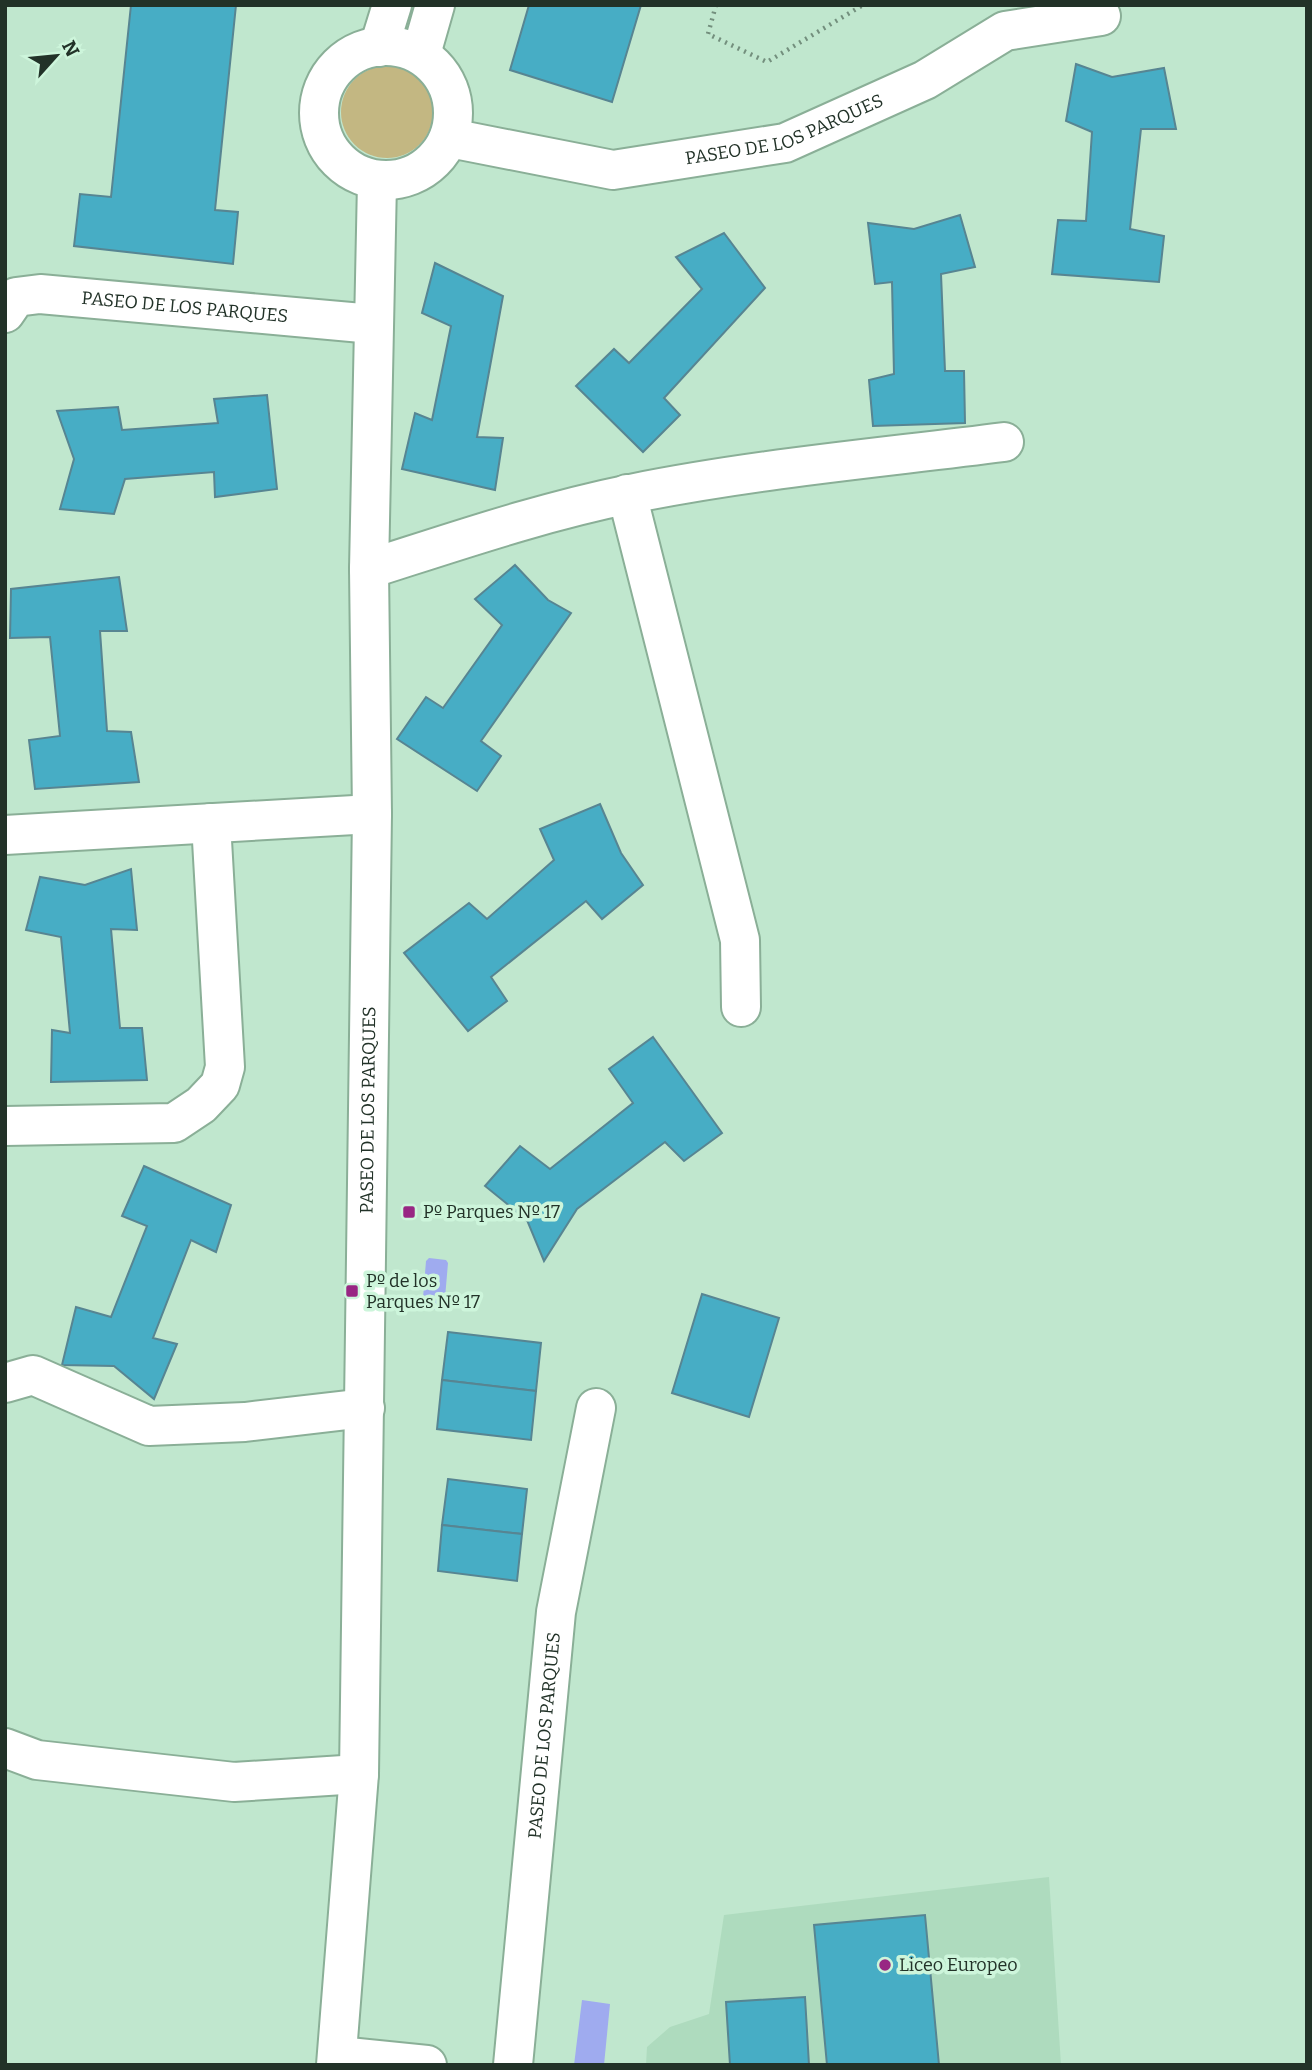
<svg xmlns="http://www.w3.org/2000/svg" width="1312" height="2070" font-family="Bitter,serif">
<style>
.built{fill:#aedbbe}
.green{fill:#c3b782}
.water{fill:#9fabef}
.building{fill:#47adc5;stroke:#578592;stroke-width:2}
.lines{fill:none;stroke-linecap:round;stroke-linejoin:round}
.street-casing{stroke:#8aaf97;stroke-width:42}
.path{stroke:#738f7d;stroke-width:4.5;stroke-dasharray:2 5;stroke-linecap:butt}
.street{stroke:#fff;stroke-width:38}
.poi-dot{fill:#982683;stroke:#cdf5db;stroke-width:2.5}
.labels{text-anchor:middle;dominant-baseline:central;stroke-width:7;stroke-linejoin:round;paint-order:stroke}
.street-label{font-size:18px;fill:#223228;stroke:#cdf5db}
.poi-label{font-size:18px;fill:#223228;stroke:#cdf5db;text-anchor:start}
</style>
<rect width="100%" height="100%" fill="#c0e7ce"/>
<polygon class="built" points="1049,1877 1061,2065 646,2065 647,2047 670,2027 709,2014 724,1915"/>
<circle class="green" cx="387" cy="112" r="46"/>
<g class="water">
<polygon points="429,1258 446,1260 448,1263 445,1298 440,1302 437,1309 432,1310 428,1308 426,1300 423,1298 426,1261"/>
<polygon points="582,2000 610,2004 604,2065 574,2065"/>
</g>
<g class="building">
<polygon points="131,5 236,5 215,210 238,212 233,264 74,246 80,194 111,197"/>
<polygon points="529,5 641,5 612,102 510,70"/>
<polygon points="1076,64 1112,77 1164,68 1176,129 1141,129 1130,229 1164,236 1159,282 1052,274 1058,220 1086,221 1092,132 1066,121"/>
<polygon points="960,215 975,267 941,274 945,371 964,371 965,423 873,426 869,380 894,374 892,282 875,284 868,223 914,229"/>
<polygon points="724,233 765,288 664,398 680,415 643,452 576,386 614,349 629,363 702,289 676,257"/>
<polygon points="435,263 503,296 477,437 503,438 495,490 402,469 415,413 432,420 451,326 422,313"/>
<polygon points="267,395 277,489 215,497 214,472 125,479 114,514 60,509 74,459 57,411 118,407 122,430 218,423 214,399"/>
<polygon points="515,565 548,600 571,613 481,741 501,756 477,791 397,739 426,697 443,708 502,625 475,599"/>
<polygon points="119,577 127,631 100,631 107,731 131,732 139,782 35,789 29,740 60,736 50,637 10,638 11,589"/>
<polygon points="600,804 621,853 643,885 602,919 586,901 491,977 507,1001 468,1031 404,953 469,903 487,919 554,860 540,829"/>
<polygon points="131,869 137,930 111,929 120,1028 142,1028 147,1080 51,1082 52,1030 70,1033 61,937 26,930 40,877 85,885"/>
<polygon points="653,1037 722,1133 684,1161 665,1142 577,1209 544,1261 527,1220 485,1186 520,1146 550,1169 633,1103 609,1069"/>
<polygon points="144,1166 231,1205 216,1252 191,1240 153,1338 177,1344 154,1399 114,1366 62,1365 76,1307 111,1317 147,1226 122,1216"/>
<polygon points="702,1294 779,1318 749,1417 672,1393"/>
<polygon points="448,1332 541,1343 536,1391 442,1380"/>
<polygon points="442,1380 536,1391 531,1440 437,1429"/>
<polygon points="448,1479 527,1489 522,1534 442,1525"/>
<polygon points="442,1525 522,1534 517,1581 438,1571"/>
<polygon points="925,1915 939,2065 827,2065 814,1925"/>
<polygon points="805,1997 809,2065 730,2065 726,2002"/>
</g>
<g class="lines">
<g class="street-casing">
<g id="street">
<circle cx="386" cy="113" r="67"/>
<polyline points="379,47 392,5"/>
<polyline points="421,54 435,5"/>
<path id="s1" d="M450 138 613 170 785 143 925 80 1005 31 1101 16"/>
<path id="s2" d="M5 313 16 297 40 294 373 324"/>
<polyline points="627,494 740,940 741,1007"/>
<path d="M369 569C454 542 541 512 630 494 753 469 879 458 1004 442"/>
<polyline points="5,835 372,814"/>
<polyline points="5,1126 174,1123 201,1105 220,1085 225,1067 211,823"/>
<polyline points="5,1383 33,1375 149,1426 245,1422 365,1408"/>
<polyline points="5,1748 37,1760 234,1782 359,1774"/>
<polyline points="338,2056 427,2065"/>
<path id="s3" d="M336 2065 359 1774 372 814 369 569 377 182"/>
<path id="s4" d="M513 2065 556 1612 596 1408"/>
</g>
</g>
<polyline class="path" points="716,5 708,34 767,62 863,5"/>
<use href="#street" class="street"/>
</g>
<g class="poi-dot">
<rect x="402" y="1205" width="14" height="14" rx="3.5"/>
<rect x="345" y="1284" width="14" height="14" rx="3.5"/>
<circle cx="885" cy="1965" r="7"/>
</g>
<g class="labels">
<g class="street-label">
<text stroke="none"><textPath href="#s1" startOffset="343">PASEO DE LOS PARQUES</textPath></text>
<text stroke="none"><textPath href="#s2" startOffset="189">PASEO DE LOS PARQUES</textPath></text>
<text stroke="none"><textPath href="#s3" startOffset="956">PASEO DE LOS PARQUES</textPath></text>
<text stroke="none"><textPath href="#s4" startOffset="331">PASEO DE LOS PARQUES</textPath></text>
</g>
<g class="poi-label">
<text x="423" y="1212">Pº Parques Nº 17</text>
<text x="366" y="1281">Pº de los<tspan x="366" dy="21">Parques Nº 17</tspan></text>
<text x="899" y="1965">Liceo Europeo</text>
</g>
</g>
<rect width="1312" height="2070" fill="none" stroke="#223228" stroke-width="14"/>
<g transform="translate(56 56) rotate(63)" stroke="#cdf5db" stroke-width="5" paint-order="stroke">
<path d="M0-5L12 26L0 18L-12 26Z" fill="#223228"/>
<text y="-10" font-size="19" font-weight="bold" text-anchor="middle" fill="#223228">N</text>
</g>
</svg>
